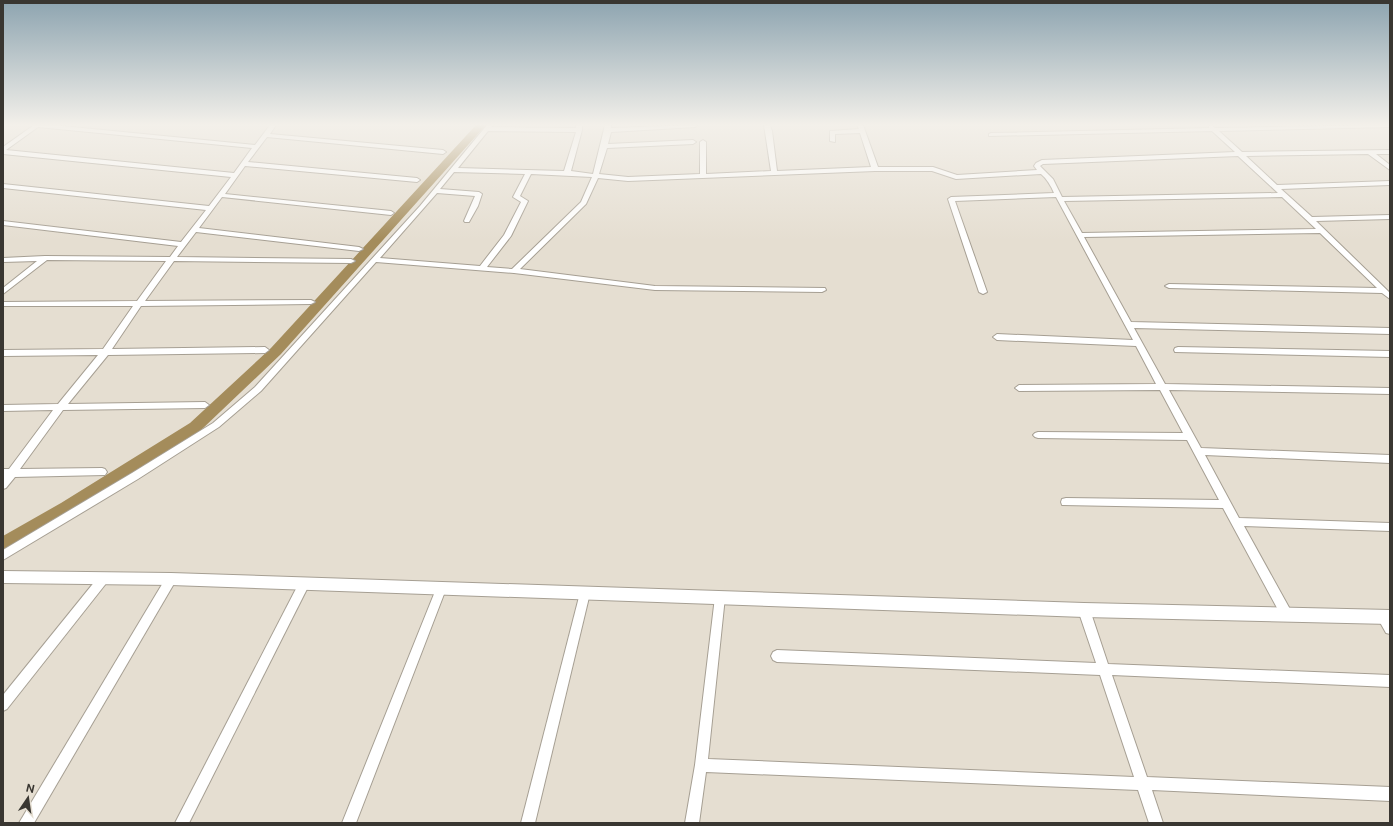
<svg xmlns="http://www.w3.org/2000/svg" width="1393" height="826" font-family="'Public Sans',sans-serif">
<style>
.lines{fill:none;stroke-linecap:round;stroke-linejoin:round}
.river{fill:#a48c5b;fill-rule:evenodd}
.minor-casing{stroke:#a69f93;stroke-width:2}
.tertiary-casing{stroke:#a69f93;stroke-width:2}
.minor{fill:#fff;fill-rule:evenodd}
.tertiary{fill:#fff;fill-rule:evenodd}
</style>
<rect width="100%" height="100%" fill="#e5ded1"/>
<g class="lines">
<polygon class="river" points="476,125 486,125 281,354 200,431 73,511 3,551 3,536 61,503 190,423 271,348"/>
<g class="minor-casing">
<g id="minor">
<path d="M34 125H52L255 145 270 125H276L270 134 443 150 446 152 443 154 267 137 248 162 417 178 420 180 417 182 245 166 225 194 391 211 394 213 391 215 222 197 199 228 359 247 363 249 359 251 196 232 177 257 351 259 355 261 351 263 174 261 145 301 311 300 315 302 311 304 141 306 112 349 265 347 269 350 265 353 108 355 68 404 205 402 209 405 205 408 63 410 20 469 102 468 105 469 107 472 105 475 15 477 6 488 3 489V469H9L53 410 3 411V405L58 404 98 355 3 356V350L103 349 133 306H3V302L137 301 166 261 47 260 3 294V288L37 261 3 262V258L45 256 170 257 178 246 3 225V221L181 242 206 210 3 188V184L209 206 231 177 3 154V147ZM38 127 252 148 234 173 6 150Z"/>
<path d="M487 125H493L491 127 576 128V125H582V130L571 171 593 174 605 125H611V128L698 125 695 127 611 132 608 144 693 140 696 142 693 144 607 148 599 174 628 177 700 174V142L703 140 706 142V174L771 171 764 125H770L772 131 777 171 871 167 860 133 835 134V142L830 141V131L859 129 857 125H863L878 167H933L957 175 1037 170 1034 166 1036 163 1042 160 1235 152 1212 131 989 136V134L991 133 1209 128V126L1211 125 1215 128 1390 125V127L1219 131 1242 152 1390 150V154H1376L1390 165V170L1368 154 1246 156 1277 185 1390 181V185L1281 189 1312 217 1390 215V219L1316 221 1390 293V299L1382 293 1169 288 1165 286 1169 284 1377 288 1320 233 1084 237 1131 322 1390 328V334L1134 328 1165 384 1390 388V394L1169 390 1201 448 1390 455V463L1205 455 1239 518 1390 523V531L1244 526 1291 611 1293 615 1291 619 1287 620 1283 619 1223 508 1062 505 1061 502 1062 499 1066 498 1219 500 1187 440 1038 438 1035 437 1033 435 1035 433 1038 432 1183 433 1160 390 1019 391 1015 388 1019 385 1156 384 1136 346 997 340 993 337 997 334 1133 340 1056 197 955 201 987 292 983 294 979 292 948 199 951 197 1054 193C1051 186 1047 179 1041 174L956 179 932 171H875L628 181 598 178 586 204 520 269 655 286 825 288 826 290 822 292 655 290 514 273 376 262 261 391 219 427 138 479 3 560V550L132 473 213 423 255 387 420 206ZM488 131 576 132 564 171 458 168ZM1238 156 1278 193 1062 197 1053 179 1040 166 1043 164ZM454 172 525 174 513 197 521 202 504 235 480 266 380 258 437 193 475 196 464 221 465 222H469L478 206 482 194 479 192 440 189ZM531 174 592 177 581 202 512 269 487 267 511 236 528 201 520 196ZM1282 197 1316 229 1082 233 1064 201Z"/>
<polygon points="1178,347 1390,351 1390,357 1175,352 1174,350 1175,348"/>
<polygon points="104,573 108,575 109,578 108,581 7,709 3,711 3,695 100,575"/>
<polygon points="171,574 175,576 176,579 175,582 34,823 19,823 167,576"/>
<polygon points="304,579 308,581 309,584 308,587 189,823 175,823 300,581"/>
<polygon points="441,584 445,586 446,589 356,823 342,823 436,589 437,586"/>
<polygon points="585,588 589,590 590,593 535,823 521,823 580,593 581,590"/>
<polygon points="720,592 724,594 725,597 708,759 1134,777 1100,675 777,662 773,660 771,656 773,652 777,650 1096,663 1078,610 1080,606 1084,605 1088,606 1090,610 1108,664 1390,675 1390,687 1112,675 1147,777 1390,787 1390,801 1152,790 1163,823 1149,823 1138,790 706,772 699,823 685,823 695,765 715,597 716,594"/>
<path d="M1383 612C1392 615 1390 626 1390 634L1386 633 1377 617 1379 613Z"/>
</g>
</g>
<g class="tertiary-casing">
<polygon id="tertiary" points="3,571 171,573 1084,603 1390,610 1390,624 1084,617 171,585 3,583"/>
</g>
<use href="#minor" class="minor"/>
<use href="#tertiary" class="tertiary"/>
</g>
<linearGradient id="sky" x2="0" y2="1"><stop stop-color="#8da4b0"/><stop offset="0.52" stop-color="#f3f0ea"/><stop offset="1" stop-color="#f3f0ea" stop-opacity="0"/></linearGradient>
<rect width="1393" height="240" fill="url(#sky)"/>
<rect width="1393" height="826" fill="none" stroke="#393631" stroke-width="8"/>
<g transform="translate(28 798) rotate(13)" stroke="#e5ded1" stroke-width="3" paint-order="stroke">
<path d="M0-3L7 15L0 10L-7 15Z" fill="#393631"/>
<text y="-6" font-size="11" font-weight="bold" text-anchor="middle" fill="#393631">N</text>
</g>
</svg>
